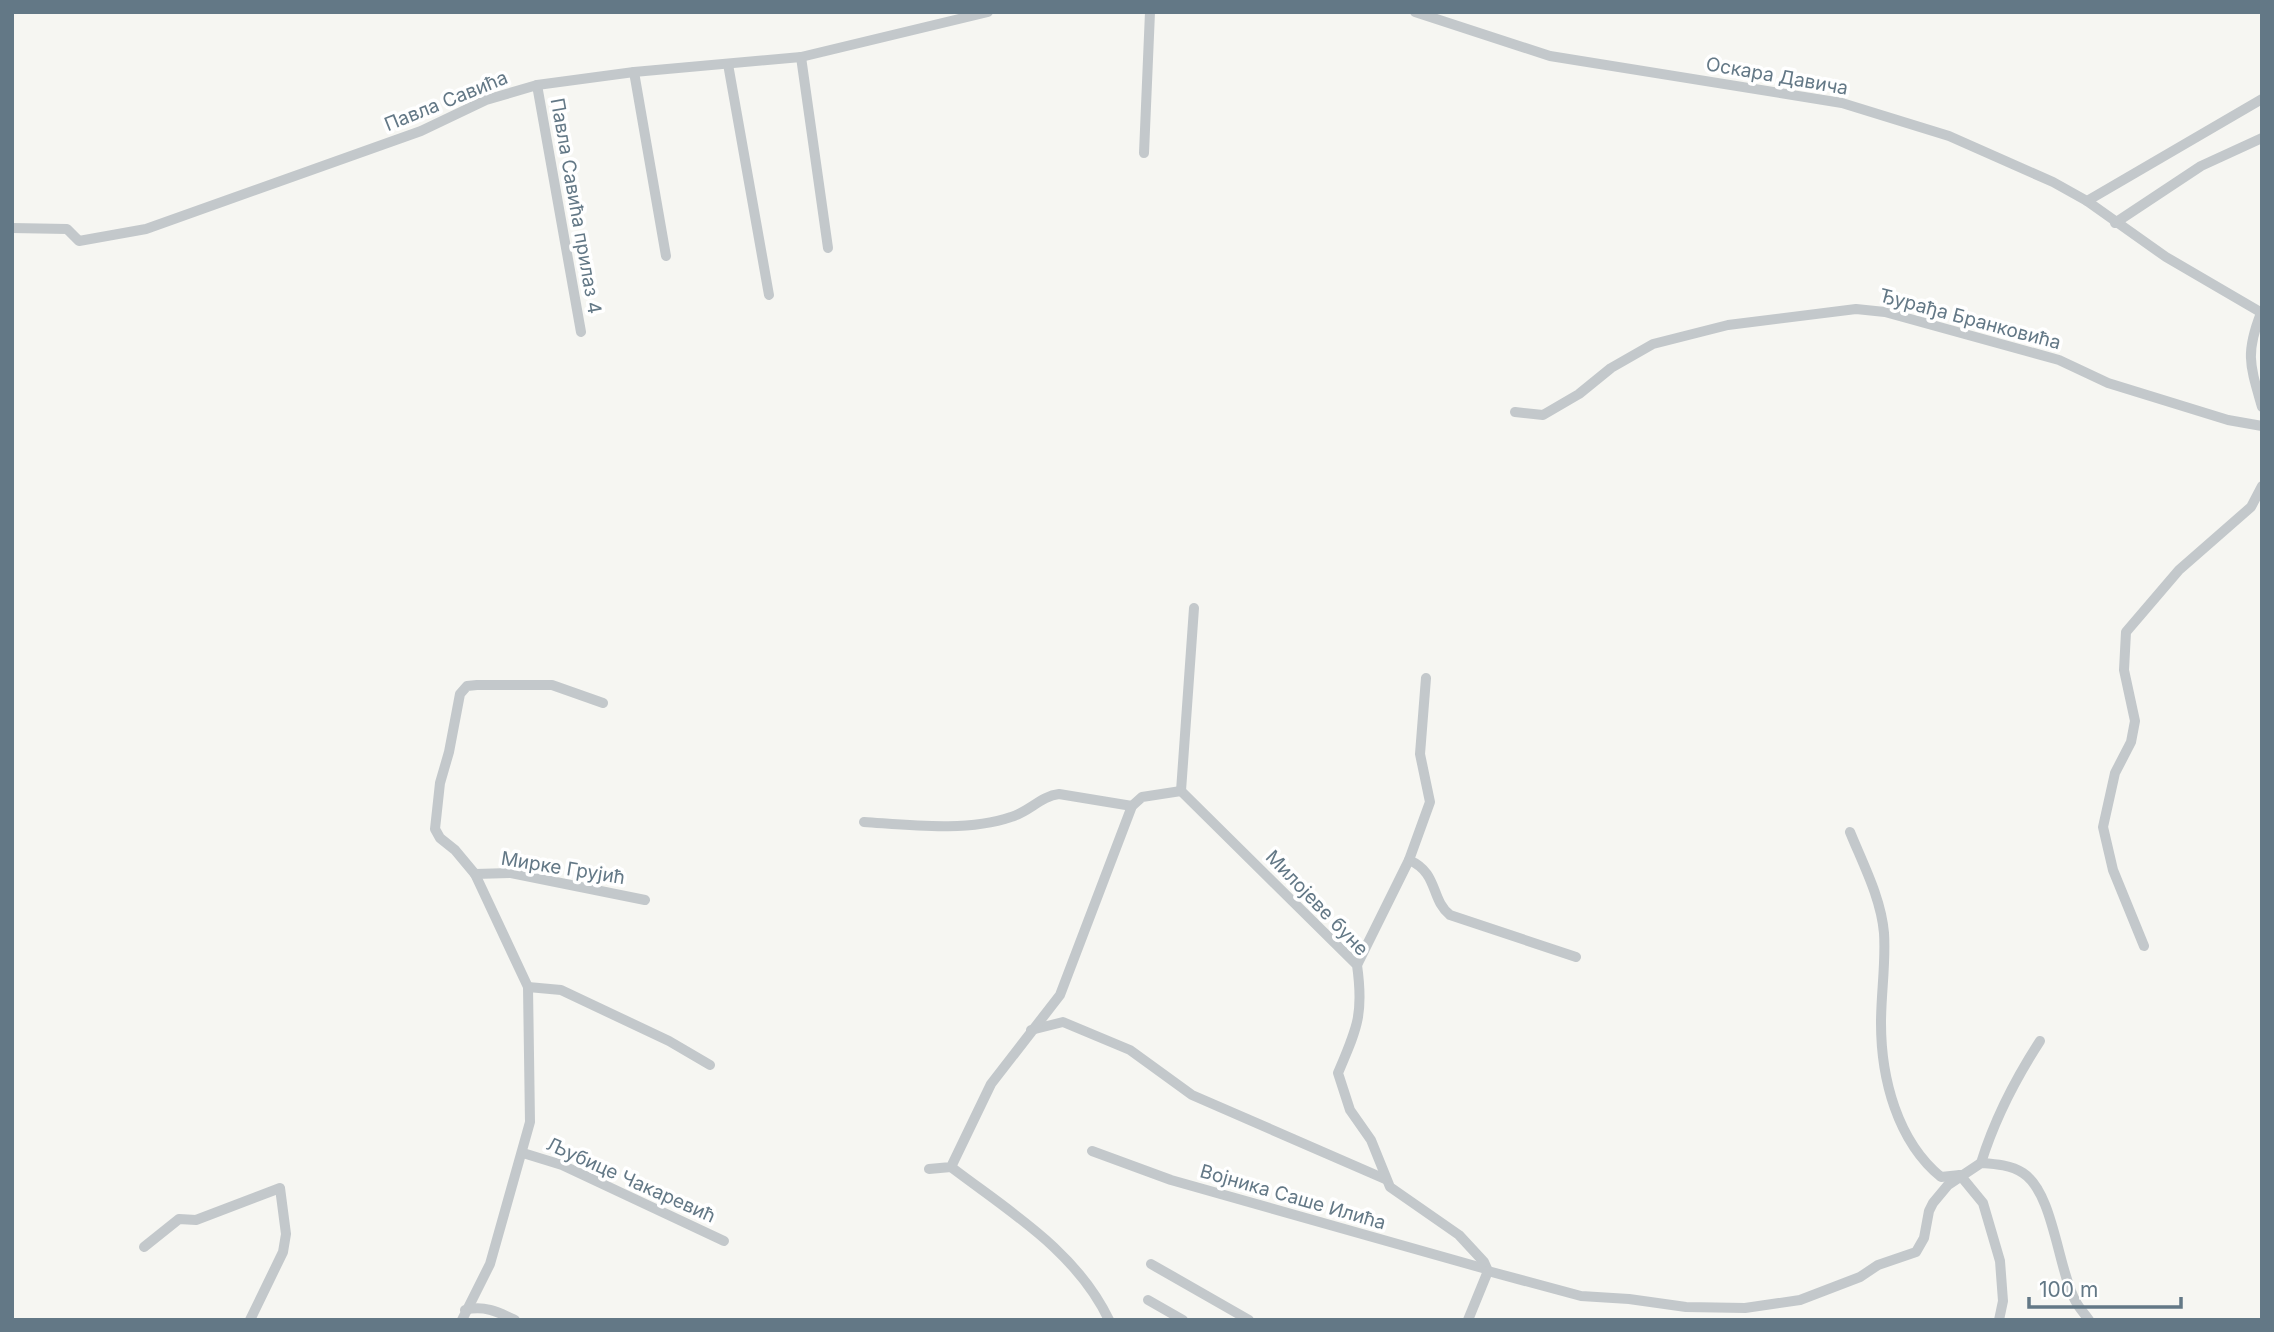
<svg xmlns="http://www.w3.org/2000/svg" width="2274" height="1332" font-family="Inter,sans-serif">
<style>
.lines{fill:none;stroke-linecap:round;stroke-linejoin:round}
.minor{stroke:#c3c8cb;stroke-width:10}
.labels{text-anchor:middle;dominant-baseline:central;stroke-width:7;stroke-linejoin:round;paint-order:stroke}
.street-label{font-size:19px;fill:#637886;stroke:#fff}
</style>
<rect width="100%" height="100%" fill="#f6f6f2"/>
<g class="lines">
<g class="minor">
<polyline points="1415,12 1550,56 1842,103 1949,136 2053,182 2087,201 2166,257 2262,313"/>
<polyline points="801,57 828,248"/>
<polyline points="728,64 769,295"/>
<polyline points="634,72 666,256"/>
<polyline points="537,85 581,332"/>
<polyline points="1144,153 1150,12"/>
<polyline points="2087,201 2262,99"/>
<polyline points="2115,223 2201,166 2262,138"/>
<polyline points="12,228 67,229 79,241 146,229 421,131 486,100 537,85 634,72 801,57 988,12"/>
<path d="M2261 313C2245 354 2250 365 2262 407"/>
<polyline points="1515,412 1543,415 1579,394 1611,368 1653,344 1728,325 1856,309 1885,312 2059,360 2108,383 2228,420 2262,426"/>
<path d="M1181 791 1357 965C1364 1015 1357 1028 1338 1073L1350 1110 1371 1140 1390 1187 1459 1235 1484 1262 1488 1271"/>
<polyline points="1181,791 1194,608"/>
<path d="M864 822C910 825 967 832 1011 817 1029 812 1041 796 1059 794L1132 806"/>
<path d="M1850 832C1863 864 1881 898 1884 933 1886 963 1881 993 1881 1023 1881 1078 1897 1141 1941 1177L1960 1175"/>
<path d="M1409 860C1439 873 1430 899 1450 915L1576 957"/>
<polyline points="475,874 511,873 645,900"/>
<polyline points="2144,946 2113,870 2103,827 2115,773 2131,742 2135,721 2124,670 2126,632 2179,570 2251,507 2262,486"/>
<polyline points="1357,965 1409,860 1430,802 1420,754 1426,678"/>
<polyline points="528,987 561,990 669,1041 710,1065"/>
<polyline points="1031,1030 1063,1022 1130,1050 1192,1095 1385,1179"/>
<polyline points="1092,1151 1171,1180 1486,1269"/>
<polyline points="523,1153 562,1165 724,1241"/>
<path d="M1981 1163C1994 1121 2016 1078 2040 1041"/>
<path d="M951 1167C1010 1212 1076 1251 1109 1320"/>
<polyline points="929,1169 951,1167 991,1084 1060,995 1132,806 1142,797 1181,791"/>
<polyline points="1960,1175 1983,1203 2000,1261 2003,1301 1999,1320"/>
<polyline points="144,1247 179,1219 196,1220 280,1188 286,1234 283,1252 250,1320"/>
<polyline points="1151,1264 1249,1320"/>
<path d="M1488 1271 1581 1296 1629 1299 1686 1307 1745 1308 1800 1300 1860 1277 1878 1265 1916 1252 1924 1238 1929 1211 1933 1203 1948 1185 1981 1163C1995 1164 2011 1165 2023 1173 2054 1193 2058 1271 2076 1302 2079 1308 2085 1314 2089 1320"/>
<polyline points="1148,1300 1183,1320"/>
<path d="M465 1310C484 1305 498 1312 515 1320"/>
<polyline points="462,1320 490,1264 530,1122 528,987 475,874 455,850 440,838 435,829 440,783 449,752 460,694 467,686 477,685 552,685 603,703"/>
<polyline points="1468,1320 1488,1271"/>
</g>
</g>
<g class="labels">
<g class="street-label">
<text transform="translate(1777 76) rotate(10)">Оскара Давича</text>
<text transform="translate(446 101) rotate(-22)">Павла Савића</text>
<text transform="translate(576 206) rotate(80)">Павла Савића прилаз 4</text>
<text transform="translate(1970 319) rotate(15)">Ђурађа Бранковића</text>
<text transform="translate(563 868) rotate(9)">Мирке Грујић</text>
<text transform="translate(1317 903) rotate(46)">Милојеве буне</text>
<text transform="translate(631 1180) rotate(24)">Љубице Чакаревић</text>
<text transform="translate(1293 1197) rotate(16)">Војника Саше Илића</text>
</g>
</g>
<rect width="2274" height="1332" fill="none" stroke="#637886" stroke-width="28"/>
<path d="M2029 1297v10h152v-10" fill="none" stroke="#637886" stroke-width="3.5"/>
<text x="2039" y="1297" font-size="21" fill="#637886" stroke="#ffffff" stroke-width="5" paint-order="stroke">100 m</text>
</svg>
